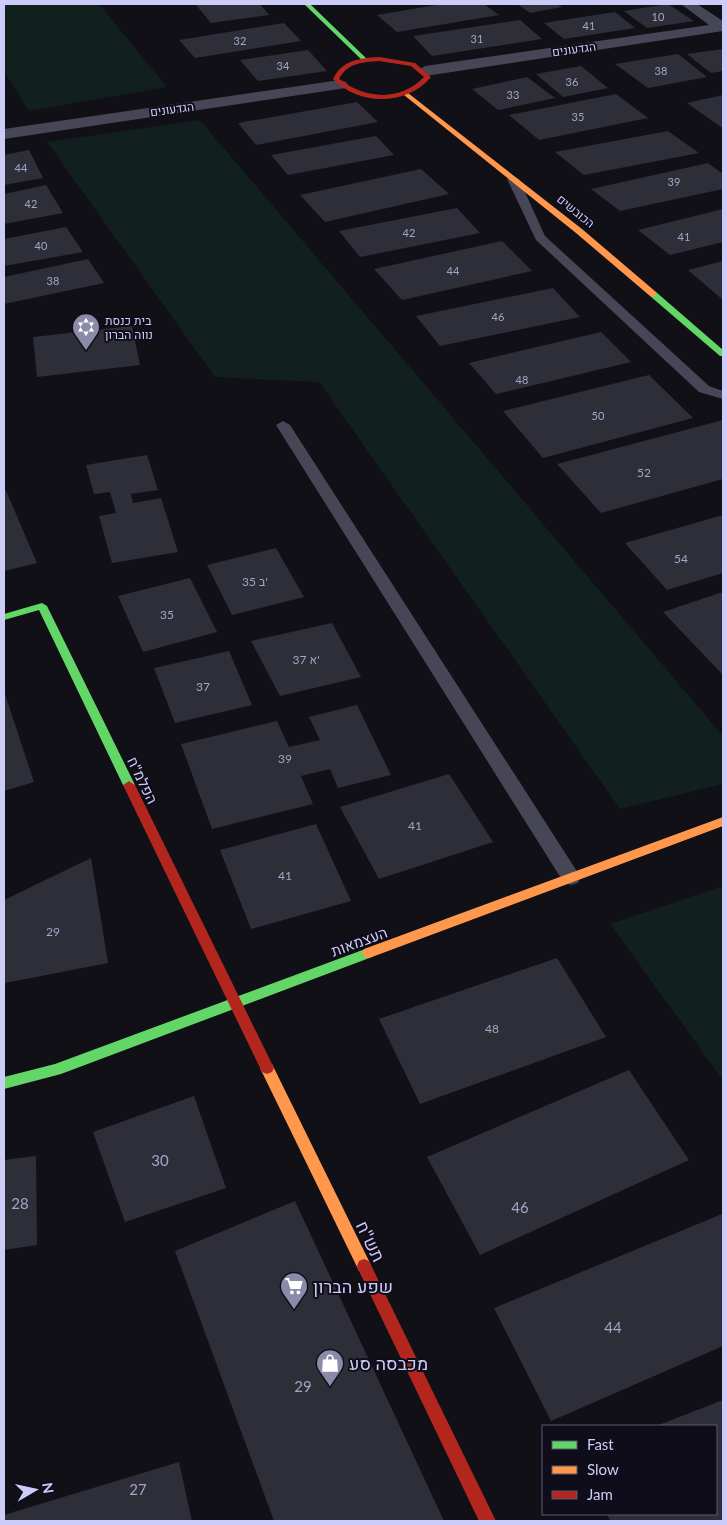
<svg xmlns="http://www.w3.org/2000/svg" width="727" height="1525" font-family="Lato,Heebo,sans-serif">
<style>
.green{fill:#11201f}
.building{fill:#2e2e39}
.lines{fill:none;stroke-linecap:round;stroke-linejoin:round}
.lane{fill:#464656;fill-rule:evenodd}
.street{fill:#464656;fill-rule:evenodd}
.fast{fill:#63d668;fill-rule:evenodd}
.slow{fill:#ff974d;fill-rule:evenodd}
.jam{fill:#b3261e;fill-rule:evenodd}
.labels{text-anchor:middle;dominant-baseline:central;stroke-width:4;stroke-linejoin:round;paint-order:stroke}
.far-number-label{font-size:11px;fill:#a5a4c8}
.far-street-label{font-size:12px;fill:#cdccf8;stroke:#0e0d19}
.far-poi-label{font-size:12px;fill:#cdccf8;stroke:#0e0d19;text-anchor:start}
.number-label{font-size:12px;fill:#a5a4c8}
.street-label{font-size:15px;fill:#cdccf8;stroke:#0e0d19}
.near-number-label{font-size:15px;fill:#a5a4c8}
.near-street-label{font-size:18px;fill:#cdccf8;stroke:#0e0d19}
.near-poi-label{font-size:18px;fill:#cdccf8;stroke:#0e0d19;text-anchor:start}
</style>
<rect width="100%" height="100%" fill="#101016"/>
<g class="green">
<polygon points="4,4 99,4 167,87 29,111 4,71"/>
<polygon points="200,120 723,736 723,784 620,809 319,382 215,377 47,142"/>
<polygon points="723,886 723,1080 610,924"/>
</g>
<g class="building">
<polygon points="206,4 260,4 269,15 211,23 196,5"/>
<polygon points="442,4 484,4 499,15 397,32 377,15"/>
<polygon points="517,4 557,4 562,7 530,13"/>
<polygon points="668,4 694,21 647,28 624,11"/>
<polygon points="615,12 635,28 564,39 544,23"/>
<polygon points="520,20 542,39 432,56 413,36"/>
<polygon points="284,23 301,41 195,58 179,40"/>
<polygon points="723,49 723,71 711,73 687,54"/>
<polygon points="308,50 327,71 258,81 240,60"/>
<polygon points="678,54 707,77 648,88 615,64"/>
<polygon points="581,66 608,88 563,97 536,74"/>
<polygon points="527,77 555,98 498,110 472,89"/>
<polygon points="616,94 648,118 539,140 509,115"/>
<polygon points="723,95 723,127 721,127 687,103"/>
<polygon points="357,102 378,122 256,145 238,123"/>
<polygon points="668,131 699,153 584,175 555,152"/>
<polygon points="376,136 394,155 288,175 271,155"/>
<polygon points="29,150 43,178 4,185 4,155"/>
<polygon points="708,163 723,174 723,189 620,211 591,189"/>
<polygon points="421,169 449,194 325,222 300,195"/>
<polygon points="46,185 63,213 4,224 4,194"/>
<polygon points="457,208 480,233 360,257 339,231"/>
<polygon points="723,209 723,242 670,255 638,230"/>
<polygon points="66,227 83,252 4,266 4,239"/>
<polygon points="502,241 532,271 402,300 374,269"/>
<polygon points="88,259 104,283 4,304 4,277"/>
<polygon points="723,261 723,300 688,270"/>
<polygon points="553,288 580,317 440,346 416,316"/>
<polygon points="132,326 140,365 37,377 33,337"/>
<polygon points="601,332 631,362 496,394 469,363"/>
<polygon points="649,375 693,418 543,458 503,411"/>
<polygon points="723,420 723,479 601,513 557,464"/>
<polygon points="147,455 158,490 131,494 133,503 161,498 178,552 112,563 99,516 116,513 110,492 94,494 86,465"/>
<polygon points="4,486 37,563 4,571"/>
<polygon points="723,515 723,573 667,590 625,543"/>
<polygon points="276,548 304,597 232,615 207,565"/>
<polygon points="190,578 217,632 143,652 118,596"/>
<polygon points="723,592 723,675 663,612"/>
<polygon points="332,623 361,677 280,696 251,641"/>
<polygon points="229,651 252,705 175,723 154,668"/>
<polygon points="4,691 34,782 4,791"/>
<polygon points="357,705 391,775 338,788 330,769 301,776 313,804 212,829 181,744 277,721 289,747 320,740 309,717"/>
<polygon points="449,774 493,842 379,879 340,807"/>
<polygon points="316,824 351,901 251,929 220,850"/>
<polygon points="91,858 108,963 5,983 4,900"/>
<polygon points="557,958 606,1037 420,1104 379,1019"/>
<polygon points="629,1070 689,1160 480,1255 427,1157"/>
<polygon points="194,1096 226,1188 125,1222 93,1132"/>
<polygon points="36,1156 37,1245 4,1250 4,1160"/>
<polygon points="295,1201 444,1521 274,1521 175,1251"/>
<polygon points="722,1214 723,1346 551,1421 494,1308"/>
<polygon points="723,1400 723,1521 610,1521 607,1514 716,1514 716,1426 656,1426"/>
<polygon points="179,1462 192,1521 4,1521 4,1515"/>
</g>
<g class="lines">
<g class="lane">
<polygon points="513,176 519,179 545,236 709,386 723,391 723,399 699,392 536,240 507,179"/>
<polygon points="283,421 290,425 578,873 580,878 578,883 571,885 564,883 276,425"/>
</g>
<g class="street">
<polygon points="681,4 697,4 723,21 723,31 425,76 417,71 425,66 709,25"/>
<polygon points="340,80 346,82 348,85 346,88 4,139 4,129"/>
</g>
<g class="fast">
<polygon points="304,4 310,4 367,59 367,61 363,61"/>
<polygon points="650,292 656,292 723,350 723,356 720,356 650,296"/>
<polygon points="42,603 47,606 135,785 133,788 125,788 123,785 39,610 4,620 4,614"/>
<polygon points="368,948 372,949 374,953 372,957 61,1074 4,1089 4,1077 55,1064"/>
</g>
<g class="slow">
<polygon points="404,93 408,93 582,229 656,292 656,296 650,296 576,233 404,95"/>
<polygon points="723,817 723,826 372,957 368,958 364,957 362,953 364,949"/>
<polygon points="267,1062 272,1064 369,1261 371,1266 369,1271 364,1273 359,1271 260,1068 262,1064"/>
</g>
<g class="jam">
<path d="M379 57 415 63 431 77C407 106 359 106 333 79 342 60 360 58 379 57ZM379 61 411 66 424 77C400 102 365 99 339 79 347 63 363 62 379 61Z"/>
<polygon points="129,781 135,785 272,1064 274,1068 272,1072 267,1074 262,1072 123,785"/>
<polygon points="364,1259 369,1261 496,1521 479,1521 359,1271 357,1266 359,1261"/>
</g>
</g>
<defs>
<g id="synagogue-pin" transform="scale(1.4375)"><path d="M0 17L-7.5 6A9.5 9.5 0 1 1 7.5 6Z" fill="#8b8aa9" stroke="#0e0d19"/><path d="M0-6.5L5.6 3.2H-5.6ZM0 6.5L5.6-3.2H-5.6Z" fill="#fff"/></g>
<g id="supermarket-pin" transform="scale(1.4375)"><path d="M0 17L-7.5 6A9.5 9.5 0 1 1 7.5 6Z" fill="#8b8aa9" stroke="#0e0d19"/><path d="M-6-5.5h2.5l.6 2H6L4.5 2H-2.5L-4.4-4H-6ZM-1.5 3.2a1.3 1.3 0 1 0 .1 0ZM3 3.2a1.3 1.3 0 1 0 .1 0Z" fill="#fff"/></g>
<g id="shop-pin" transform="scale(1.4375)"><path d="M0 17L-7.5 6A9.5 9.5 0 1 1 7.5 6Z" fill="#8b8aa9" stroke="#0e0d19"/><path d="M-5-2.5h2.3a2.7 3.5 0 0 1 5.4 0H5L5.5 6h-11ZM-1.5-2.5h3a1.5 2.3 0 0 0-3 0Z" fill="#fff"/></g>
</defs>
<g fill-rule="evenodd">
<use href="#synagogue-pin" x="86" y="327"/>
<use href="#supermarket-pin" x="294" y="1286"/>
<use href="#shop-pin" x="330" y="1363"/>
</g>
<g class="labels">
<g class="far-number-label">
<text x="658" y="16">10</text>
<text x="589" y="25">41</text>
<text x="477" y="38">31</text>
<text x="240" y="40">32</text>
<text x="283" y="65">34</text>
<text x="661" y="70">38</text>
<text x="572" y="81">36</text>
<text x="513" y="94">33</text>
<text x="578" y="116">35</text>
<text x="21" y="167">44</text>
<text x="674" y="181">39</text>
<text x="31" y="203">42</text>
<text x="409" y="232">42</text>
<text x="684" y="236">41</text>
<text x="41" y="245">40</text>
<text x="453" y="270">44</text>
<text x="53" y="280">38</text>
<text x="498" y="316">46</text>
<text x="522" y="379">48</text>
<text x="598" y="415">50</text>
</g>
<g class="far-street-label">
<text transform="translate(574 49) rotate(-8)">הגדעונים</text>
<text transform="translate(172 109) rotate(-8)">הגדעונים</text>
<text transform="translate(576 211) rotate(39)">הכובשים</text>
</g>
<g class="far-poi-label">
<text x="105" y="320">בית כנסת<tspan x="105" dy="14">נווה הברון</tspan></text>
</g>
<g class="number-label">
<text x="644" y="472">52</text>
<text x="681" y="558">54</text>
<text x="255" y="581">35 ב'</text>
<text x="167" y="614">35</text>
<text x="306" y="659">37 א'</text>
<text x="203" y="686">37</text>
<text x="285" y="758">39</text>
<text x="415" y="825">41</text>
<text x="285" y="875">41</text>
<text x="53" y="931">29</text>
<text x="492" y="1028">48</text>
</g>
<g class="street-label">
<text transform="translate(143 780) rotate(64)">הפלמ"ח</text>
<text transform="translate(359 941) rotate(-20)">העצמאות</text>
</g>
<g class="near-number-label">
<text x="160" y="1160">30</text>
<text x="20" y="1203">28</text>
<text x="520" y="1207">46</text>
<text x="613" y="1327">44</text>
<text x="303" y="1386">29</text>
<text x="138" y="1489">27</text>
</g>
<g class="near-street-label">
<text transform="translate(371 1241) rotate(64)">תש"ח</text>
</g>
<g class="near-poi-label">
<text x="313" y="1286">שפע הברון</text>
<text x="349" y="1363">מכבסה סע</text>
</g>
</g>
<rect width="727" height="1525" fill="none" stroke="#cdccf8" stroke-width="10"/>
<rect x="542" y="1425" width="175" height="90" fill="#0e0d19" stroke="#5a5972"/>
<rect x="552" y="1441" width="25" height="8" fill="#63d668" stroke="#5a5972"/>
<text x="587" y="1450" font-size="15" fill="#cdccf8">Fast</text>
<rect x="552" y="1466" width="25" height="8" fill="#ff974d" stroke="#5a5972"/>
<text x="587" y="1475" font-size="15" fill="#cdccf8">Slow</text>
<rect x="552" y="1491" width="25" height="8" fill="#b3261e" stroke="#5a5972"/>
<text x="587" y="1500" font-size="15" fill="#cdccf8">Jam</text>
<g transform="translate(35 1490) rotate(81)" stroke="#0e0d19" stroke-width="4" paint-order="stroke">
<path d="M0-4L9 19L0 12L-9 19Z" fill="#cdccf8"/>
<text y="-8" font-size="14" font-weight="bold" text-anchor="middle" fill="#cdccf8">N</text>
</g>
</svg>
